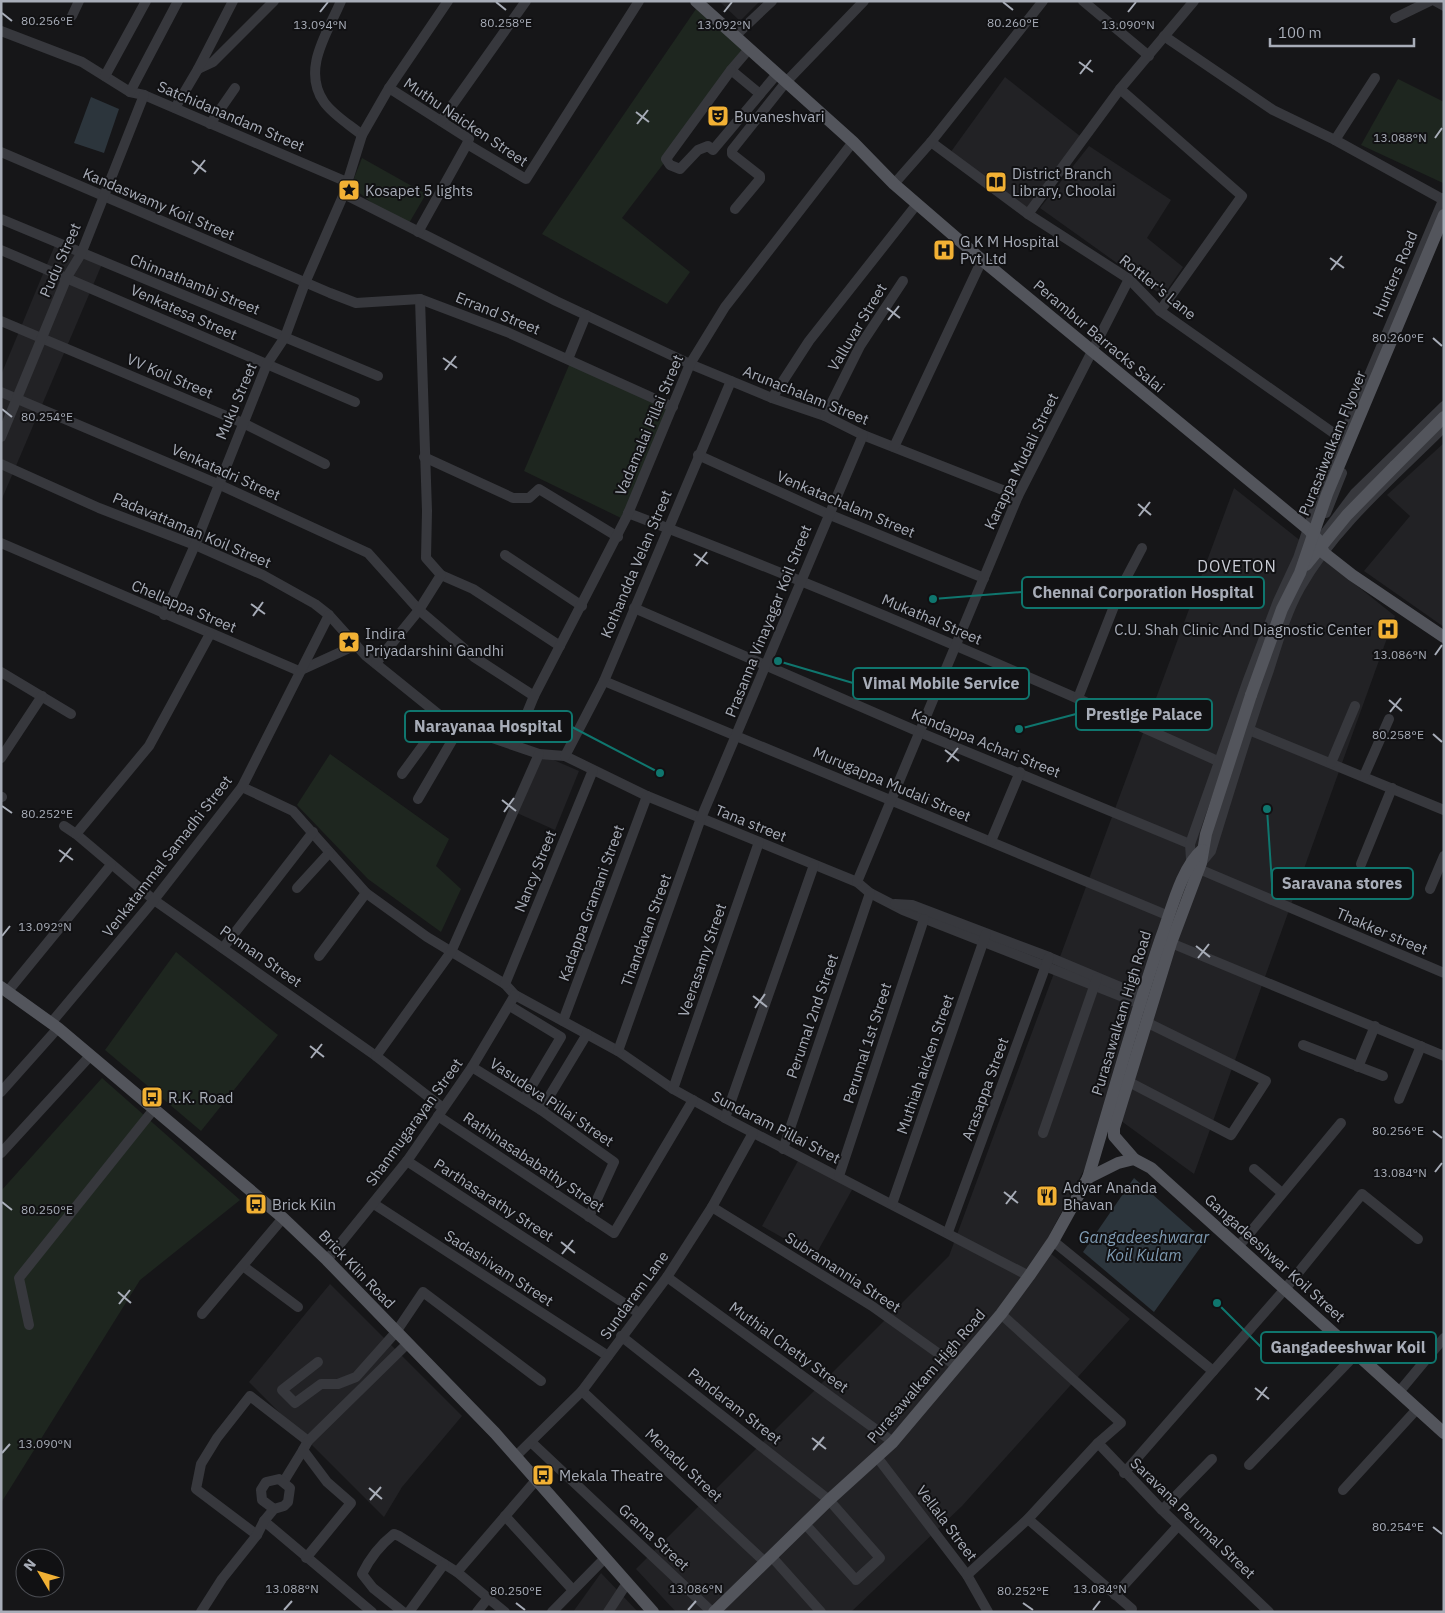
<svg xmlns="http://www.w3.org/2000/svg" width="1445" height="1613" font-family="'IBM Plex Sans',sans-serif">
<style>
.built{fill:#222225}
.green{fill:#1e261f}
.water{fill:#2c353c}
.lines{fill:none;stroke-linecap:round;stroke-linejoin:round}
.minor{stroke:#37383d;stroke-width:10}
.major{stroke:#53555c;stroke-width:12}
.major-bridge{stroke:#53555c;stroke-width:12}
.ticks{fill:none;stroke:#a8adb8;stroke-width:2}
.labels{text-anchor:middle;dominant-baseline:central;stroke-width:4;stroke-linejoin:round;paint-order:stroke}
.street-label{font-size:15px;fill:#a8adb8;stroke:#111113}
.poi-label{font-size:15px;fill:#a8adb8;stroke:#111113;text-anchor:start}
.neighbourhood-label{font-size:16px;letter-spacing:1px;fill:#c9ccd4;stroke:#111113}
.water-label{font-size:16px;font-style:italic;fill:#7f9bb3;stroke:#111113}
.ticks-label{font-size:12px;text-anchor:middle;fill:#a8adb8;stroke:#111113;stroke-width:4;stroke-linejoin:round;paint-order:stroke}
.leader{fill:none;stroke:#0f766e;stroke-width:2}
.callout-dot{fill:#0f766e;stroke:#111113;stroke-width:2}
.callout{fill:#111113;stroke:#0f766e;stroke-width:2}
.callout-label{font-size:16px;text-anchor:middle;font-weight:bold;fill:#a8adb8}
</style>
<rect width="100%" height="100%" fill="#161618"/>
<g class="built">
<polygon points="719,1 760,1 740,21"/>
<polygon points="1005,77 1080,136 1028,210 950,153"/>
<polygon points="1089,146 1171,200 1147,238 1183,267 1163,296 1040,208"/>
<polygon points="55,245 102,264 1,501 1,375"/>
<polygon points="1444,443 1444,627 1364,571 1410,516 1387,495"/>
<polygon points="1234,488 1395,616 1194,1174 1113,1115 1043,1247 1130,1319 962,1506 851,1612 676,1612 636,1569 949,1256"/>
<polygon points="542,755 579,771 555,830 517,813"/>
<polygon points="799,1159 853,1188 815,1256 762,1226"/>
<polygon points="330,1284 462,1416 402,1487 384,1517 249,1382"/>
<polygon points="601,1573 638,1612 573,1612"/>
</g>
<g class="green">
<polygon points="696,9 747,54 622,218 690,272 667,304 542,234"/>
<polygon points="1398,79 1444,102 1443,183 1361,145"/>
<polygon points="362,158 426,194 405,230 351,186"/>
<polygon points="570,363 670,408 621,518 524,471"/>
<polygon points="330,754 449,839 436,866 461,889 441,932 368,879 297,805"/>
<polygon points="176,952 278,1035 201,1131 105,1050"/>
<polygon points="102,1078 240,1200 140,1280 1,1503 1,1191"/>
</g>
<g class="water">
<polygon points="91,97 119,109 104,153 74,143"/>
<polygon points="1134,1178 1205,1241 1154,1312 1083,1252"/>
</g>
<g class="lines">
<g class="minor">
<path d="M341 1C328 32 301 69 324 102 333 115 350 125 362 135"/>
<polyline points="1083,1 1149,56"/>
<polyline points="1435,1 1444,6"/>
<polyline points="72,16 79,1"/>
<polyline points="1395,18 1430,1"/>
<polyline points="1,31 82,62 130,92 144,95 347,182"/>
<polyline points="735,36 772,1"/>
<polyline points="1164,36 1273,110 1335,140 1442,199"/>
<polyline points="749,49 731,70 760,94"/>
<polyline points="198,69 213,62 274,1"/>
<polyline points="731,70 666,159 670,165 680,169 698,150 708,146 713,150 777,74"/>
<polyline points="105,76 146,1"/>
<polyline points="389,88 469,139 467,144 526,179 639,1"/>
<polyline points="1120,89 1242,196 1160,311"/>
<polyline points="130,92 178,1"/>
<polyline points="175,108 198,69 233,1"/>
<polyline points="441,121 526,1"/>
<polyline points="210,124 235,88"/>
<polyline points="1335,140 1375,78"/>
<polyline points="931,142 1028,214 1129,279 1160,311 1342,439"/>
<polyline points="1,152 330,293 356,303 420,299 507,332 673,407"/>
<polyline points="894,184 931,142 1043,1"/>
<polyline points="344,194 556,301 690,364 772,398 825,416 863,435 1018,496"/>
<polyline points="735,209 760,179 760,176 732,154 732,150 786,82 864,1"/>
<polyline points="1028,214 1120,89 1194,1"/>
<polyline points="1,219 378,376"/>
<polyline points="418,232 467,144"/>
<polyline points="1,250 355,402"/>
<polyline points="1,321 243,423 325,464"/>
<polyline points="568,359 586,315"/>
<polyline points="1,392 218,484 368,553 419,610 474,657 534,696"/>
<polyline points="772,398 809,341 917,204"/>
<polyline points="825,416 860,346 903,281"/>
<polyline points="1,437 67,277 81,254 144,95"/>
<polyline points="894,447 982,260"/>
<polyline points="698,455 828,514 984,578"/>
<polyline points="424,457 513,498 529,498 539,489 618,537"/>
<polyline points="1,464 99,508 195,545 263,575 315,604 329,615 365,655 443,718 460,727 539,754 565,756 647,796 857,882 870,893 903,910 1146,1006"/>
<path d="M628 513C828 589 1025 674 1220 762"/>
<polyline points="1326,513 1342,473"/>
<polyline points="1319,541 1355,493 1444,406"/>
<polyline points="1,543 299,671 356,645"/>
<polyline points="505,555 582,606"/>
<polyline points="441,575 473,589 560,646"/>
<polyline points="634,608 919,732 1190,844"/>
<polyline points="164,615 195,545 267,364 285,337 305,283 343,196 362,135 389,88 448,1"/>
<polyline points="376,663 419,610 441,575 426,558 427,511 420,299"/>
<polyline points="1,672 71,714"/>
<polyline points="604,681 1169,916"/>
<polyline points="1078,698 1122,586 1142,548"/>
<polyline points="1249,730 1444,810"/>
<polyline points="514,745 534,696 627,516 690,364 725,307 853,142"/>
<polyline points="565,756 604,681 731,381"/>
<polyline points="1,758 42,696"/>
<polyline points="1331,763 1355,706"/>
<polyline points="402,774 443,718"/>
<polyline points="1364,776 1389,719"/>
<polyline points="242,787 293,811 366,893 427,937 505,984 515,995 618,1051 673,1089 725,1118 1029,1276"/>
<polyline points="1,797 2,797"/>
<polyline points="418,799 460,727"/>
<polyline points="64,826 76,834 154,900 376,1056 443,1108"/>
<polyline points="76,834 149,746 210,634"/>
<polyline points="991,841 1020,772"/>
<polyline points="1191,859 1190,844 1248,680 1278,601 1298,558 1317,502 1342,439 1444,198"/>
<path d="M1201 863 1211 851C1230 790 1248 729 1269 670 1278 642 1286 613 1300 588 1335 526 1394 477 1444 427"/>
<polyline points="1361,864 1392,788"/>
<polyline points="1199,869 1444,973"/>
<polyline points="857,882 1018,496 1129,279"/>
<polyline points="297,888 329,853"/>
<polyline points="1430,889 1444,856"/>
<polyline points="895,904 912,905 1049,957 1142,996"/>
<polyline points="1171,943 1444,1056"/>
<polyline points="223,948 313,832"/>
<polyline points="319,956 366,893"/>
<polyline points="505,984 593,770"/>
<polyline points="8,991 111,865"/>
<polyline points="510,1006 561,1037 524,1099"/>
<polyline points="563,1021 647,796"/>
<polyline points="51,1023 154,900 242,787 329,615"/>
<polyline points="1303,1045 1383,1076"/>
<polyline points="618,1051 701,818 863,435"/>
<polyline points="376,1056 451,952 539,754"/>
<polyline points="472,1067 541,1110 614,1162 589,1217"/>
<polyline points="1358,1067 1375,1026"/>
<polyline points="1127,1081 1231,1135 1266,1081 1146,1022"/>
<polyline points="673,1089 759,842"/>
<polyline points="1,1092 58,1028"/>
<polyline points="1399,1099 1421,1046"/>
<polyline points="541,1110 587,1034"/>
<polyline points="438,1116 614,1233 693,1100"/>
<polyline points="725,1118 814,865"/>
<polyline points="1043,1133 1097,978"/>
<polyline points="783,1149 870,893"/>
<polyline points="1,1153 90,1056"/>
<polyline points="407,1161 639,1313"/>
<polyline points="1254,1169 1282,1193"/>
<polyline points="839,1176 924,919"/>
<polyline points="374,1204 608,1356"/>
<polyline points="892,1204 986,934"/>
<polyline points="712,1207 872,1306 956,1366"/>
<polyline points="948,1232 1049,957"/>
<polyline points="1053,1241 1213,1371"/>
<polyline points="1238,1247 1341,1123"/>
<polyline points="327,1260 407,1161 472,1067 515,995"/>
<polyline points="243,1266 298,1307"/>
<polyline points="667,1277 893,1442"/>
<polyline points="202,1314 283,1218"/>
<polyline points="29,1325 19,1278 154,1109"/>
<polyline points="621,1336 829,1500 880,1558 856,1580 805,1524"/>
<polyline points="318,1362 282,1390 295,1403 321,1384 338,1384 356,1377 396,1332 423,1292 541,1381"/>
<polyline points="582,1391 765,1562"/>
<polyline points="1399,1392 1444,1338"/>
<polyline points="531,1442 712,1612"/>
<polyline points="1098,1443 1162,1510 1269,1612"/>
<polyline points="515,1457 582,1391 667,1277 712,1207 753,1133"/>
<polyline points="877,1457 967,1575 988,1612"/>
<polyline points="1249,1465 1356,1354"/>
<polyline points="1124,1473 1285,1289 1362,1194 1418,1239"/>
<polyline points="284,1481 303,1450"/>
<polyline points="1343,1490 1417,1409"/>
<polyline points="1162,1510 1212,1459"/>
<polyline points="505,1516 572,1589"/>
<polyline points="1028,1519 1132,1609"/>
<polyline points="264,1521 372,1612"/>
<polyline points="257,1535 196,1489 201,1464 217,1438 250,1396 308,1441"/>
<polyline points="771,1556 821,1612"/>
<polyline points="306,1558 351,1503 327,1482 303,1450 308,1441 407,1344"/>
<polyline points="457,1572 488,1598"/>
<polyline points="967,1575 1028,1519 1098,1443 1121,1423 1001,1314"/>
<polyline points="1115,1595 1178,1526"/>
<polyline points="201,1612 222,1579 257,1535 264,1521 274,1509 284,1506 288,1502 290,1488 279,1479 266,1482 261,1490 262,1500 274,1509"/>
<path d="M403 1612 373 1588 362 1574C370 1558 380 1545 394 1534L399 1536 457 1572 537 1479"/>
<polyline points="409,1612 444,1564"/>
<polyline points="477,1612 488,1598 505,1612"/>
<polyline points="552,1612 605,1558"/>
<polyline points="608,1612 627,1583"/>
</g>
<g class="major">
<polyline points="696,1 853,142 894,184 982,260 1308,529 1319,541 1324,553 1352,575 1444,637"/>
<polyline points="1395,466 1444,417"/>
<polyline points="1,987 58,1028 283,1218 327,1260 495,1433 653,1612"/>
<polyline points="1134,1159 1114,1136 1114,1128 1171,943 1201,863 1206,834 1251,695"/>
<path d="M1088 1178C1112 1098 1134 1018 1161 938 1171 912 1181 868 1202 850"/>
<polyline points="714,1612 829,1500 893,1442 1001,1314 1029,1276 1053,1241 1088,1178 1118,1163 1134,1159 1151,1168 1444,1433"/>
</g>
<g class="major-bridge">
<polyline points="1306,565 1347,515 1395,466"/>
<polyline points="1251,695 1282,609 1300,573 1327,494 1444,215"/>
</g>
</g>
<path class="ticks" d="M496 2 506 10M1003 2 1013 10M320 12 328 2M724 12 732 2M1128 12 1136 2M2 13 12 21M1079 62 1093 72M1080 74 1091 60M636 112 649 122M637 124 648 110M1435 138 1442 128M192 161 206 172M194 174 205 160M1330 258 1344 268M1331 270 1342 256M887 308 900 318M888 320 899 306M1433 338 1442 346M443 358 457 368M445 370 456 356M2 409 12 417M1138 504 1151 515M1139 516 1150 502M694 554 708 564M696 566 707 552M251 604 265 614M253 616 263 602M1435 655 1442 645M1389 700 1402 711M1390 712 1401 698M1433 734 1442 742M945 750 959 761M947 762 958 748M502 800 516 811M2 806 12 813M504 812 514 798M59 850 73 860M60 862 71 848M2 936 10 926M1196 946 1210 957M1198 958 1209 944M753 996 767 1007M755 1008 765 994M310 1046 324 1057M311 1058 322 1044M1433 1131 1442 1138M1435 1172 1442 1163M1004 1192 1018 1203M2 1202 12 1210M1006 1204 1016 1191M561 1242 575 1253M562 1254 573 1240M118 1292 131 1303M119 1304 130 1290M1255 1388 1269 1399M1257 1400 1267 1387M812 1438 826 1449M813 1450 824 1437M2 1453 10 1444M369 1488 382 1499M370 1500 381 1487M1433 1527 1442 1534M516 1603 525 1610M1023 1603 1033 1610M284 1610 292 1601M688 1610 696 1601M1093 1610 1100 1601"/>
<defs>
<g id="theatre-square" transform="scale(1.125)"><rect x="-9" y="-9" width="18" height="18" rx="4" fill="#f2b134" stroke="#111113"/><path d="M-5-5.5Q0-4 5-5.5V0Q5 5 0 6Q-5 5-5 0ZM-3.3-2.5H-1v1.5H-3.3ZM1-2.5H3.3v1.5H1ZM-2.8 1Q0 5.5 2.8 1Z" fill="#111"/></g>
<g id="library-square" transform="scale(1.125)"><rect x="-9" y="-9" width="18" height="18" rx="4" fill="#f2b134" stroke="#111113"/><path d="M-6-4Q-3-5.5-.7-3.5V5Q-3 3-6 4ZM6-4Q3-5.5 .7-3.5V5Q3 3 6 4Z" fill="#111"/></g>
<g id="sight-square" transform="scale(1.125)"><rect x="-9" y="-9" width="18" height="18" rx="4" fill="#f2b134" stroke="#111113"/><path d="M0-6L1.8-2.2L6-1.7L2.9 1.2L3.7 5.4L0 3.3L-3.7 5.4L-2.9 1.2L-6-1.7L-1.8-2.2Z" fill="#111"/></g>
<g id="hospital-square" transform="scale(1.125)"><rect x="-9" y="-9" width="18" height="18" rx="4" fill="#f2b134" stroke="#111113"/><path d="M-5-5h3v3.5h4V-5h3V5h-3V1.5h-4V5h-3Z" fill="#111"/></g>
<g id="bus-square" transform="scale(1.125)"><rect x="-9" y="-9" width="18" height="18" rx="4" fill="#f2b134" stroke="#111113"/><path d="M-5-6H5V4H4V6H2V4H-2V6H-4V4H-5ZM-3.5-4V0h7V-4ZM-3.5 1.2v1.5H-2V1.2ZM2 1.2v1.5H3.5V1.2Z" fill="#111"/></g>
<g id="restaurant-square" transform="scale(1.125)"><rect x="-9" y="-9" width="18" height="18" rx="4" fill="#f2b134" stroke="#111113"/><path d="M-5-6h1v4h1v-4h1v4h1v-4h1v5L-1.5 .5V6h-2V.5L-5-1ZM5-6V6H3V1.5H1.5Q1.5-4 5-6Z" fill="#111"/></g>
</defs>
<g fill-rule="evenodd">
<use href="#theatre-square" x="718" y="116"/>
<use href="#library-square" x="996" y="182"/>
<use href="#sight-square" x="349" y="190"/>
<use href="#hospital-square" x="944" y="250"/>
<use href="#hospital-square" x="1388" y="629"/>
<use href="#sight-square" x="349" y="642"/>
<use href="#bus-square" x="152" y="1097"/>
<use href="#restaurant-square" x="1047" y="1196"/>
<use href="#bus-square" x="256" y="1204"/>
<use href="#bus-square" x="543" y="1475"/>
</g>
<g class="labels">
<g class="street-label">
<text transform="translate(231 116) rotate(23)">Satchidanandam Street</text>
<text transform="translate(466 122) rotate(34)">Muthu Naicken Street</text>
<text transform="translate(159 204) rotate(23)">Kandaswamy Koil Street</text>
<text transform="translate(60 260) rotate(-66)">Pudu Street</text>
<text transform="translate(1395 274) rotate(-67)">Hunters Road</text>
<text transform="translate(195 284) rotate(22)">Chinnathambi Street</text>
<text transform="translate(1158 287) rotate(39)">Rottler's Lane</text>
<text transform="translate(184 312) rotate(24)">Venkatesa Street</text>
<text transform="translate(498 313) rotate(22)">Errand Street</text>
<text transform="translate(857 327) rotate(-59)">Valluvar Street</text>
<text transform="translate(1099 336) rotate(40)">Perambur Barracks Salai</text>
<text transform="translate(170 376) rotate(23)">VV Koil Street</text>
<text transform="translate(806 395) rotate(22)">Arunachalam Street</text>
<text transform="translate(236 401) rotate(-67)">Muku Street</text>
<text transform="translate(649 425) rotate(-67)">Vadamalai Pillai Street</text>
<text transform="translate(1332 443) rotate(-68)">Purasaiwalkam Flyover</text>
<text transform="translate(1021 461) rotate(-64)">Karappa Mudali Street</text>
<text transform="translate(226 472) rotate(24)">Venkatadri Street</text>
<text transform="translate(846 504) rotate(23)">Venkatachalam Street</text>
<text transform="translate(192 530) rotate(23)">Padavattaman Koil Street</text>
<text transform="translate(636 564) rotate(-67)">Kothandda Velan Street</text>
<text transform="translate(184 606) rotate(23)">Chellappa Street</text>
<text transform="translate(932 619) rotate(23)">Mukathal Street</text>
<text transform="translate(768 621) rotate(-68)">Prasanna Vinayagar Koil Street</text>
<text transform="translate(986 743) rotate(22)">Kandappa Achari Street</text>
<text transform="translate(892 784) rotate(23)">Murugappa Mudali Street</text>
<text transform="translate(751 823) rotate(22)">Tana street</text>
<text transform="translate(167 856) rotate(-52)">Venkatammal Samadhi Street</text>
<text transform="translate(535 871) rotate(-68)">Nancy Street</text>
<text transform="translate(591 903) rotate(-70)">Kadappa Gramani Street</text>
<text transform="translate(646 930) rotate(-70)">Thandavan Street</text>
<text transform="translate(1382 931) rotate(23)">Thakker street</text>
<text transform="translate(261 956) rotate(35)">Ponnan Street</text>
<text transform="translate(702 960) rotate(-71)">Veerasamy Street</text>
<text transform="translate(1121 1013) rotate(-73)">Purasawalkam High Road</text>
<text transform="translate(812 1016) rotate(-71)">Perumal 2nd Street</text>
<text transform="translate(867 1043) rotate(-72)">Perumal 1st Street</text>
<text transform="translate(925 1064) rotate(-71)">Muthiah aicken Street</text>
<text transform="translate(985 1089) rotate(-70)">Arasappa Street</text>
<text transform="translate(552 1102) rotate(34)">Vasudeva Pillai Street</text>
<text transform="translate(414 1122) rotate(-54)">Shanmugarayan Street</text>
<text transform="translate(776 1127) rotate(27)">Sundaram Pillai Stret</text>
<text transform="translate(534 1162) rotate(34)">Rathinasababathy Street</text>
<text transform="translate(494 1200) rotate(33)">Parthasarathy Street</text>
<text transform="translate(1275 1258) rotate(42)">Gangadeeshwar Koil Street</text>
<text transform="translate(499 1268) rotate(33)">Sadashivam Street</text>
<text transform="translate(357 1269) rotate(46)">Brick Klin Road</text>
<text transform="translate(843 1272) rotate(33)">Subramannia Street</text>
<text transform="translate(634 1295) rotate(-54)">Sundaram Lane</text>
<text transform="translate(789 1347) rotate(36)">Muthial Chetty Street</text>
<text transform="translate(926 1376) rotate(-49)">Purasawalkam High Road</text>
<text transform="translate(735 1406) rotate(38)">Pandaram Street</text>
<text transform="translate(684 1465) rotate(43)">Menadu Street</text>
<text transform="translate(1193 1518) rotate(44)">Saravana Perumal Street</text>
<text transform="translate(947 1523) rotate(53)">Vellala Street</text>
<text transform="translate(654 1537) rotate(43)">Grama Street</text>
</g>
<g class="poi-label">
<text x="734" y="116">Buvaneshvari</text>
<text x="1012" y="173">District Branch<tspan x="1012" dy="17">Library, Choolai</tspan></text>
<text x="365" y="190">Kosapet 5 lights</text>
<text x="960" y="241">G K M Hospital<tspan x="960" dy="17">Pvt Ltd</tspan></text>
<text x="1372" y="629" text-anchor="end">C.U. Shah Clinic And Diagnostic Center</text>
<text x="365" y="633">Indira<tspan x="365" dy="17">Priyadarshini Gandhi</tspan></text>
<text x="168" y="1097">R.K. Road</text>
<text x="1063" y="1187">Adyar Ananda<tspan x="1063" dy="17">Bhavan</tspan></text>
<text x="272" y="1204">Brick Kiln</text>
<text x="559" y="1475">Mekala Theatre</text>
</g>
<g class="neighbourhood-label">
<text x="1237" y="566">DOVETON</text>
</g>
<g class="water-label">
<text x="1144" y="1237">Gangadeeshwarar<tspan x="1144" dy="18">Koil Kulam</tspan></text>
</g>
</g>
<g class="ticks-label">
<text x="47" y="25">80.256°E</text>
<text x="506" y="27">80.258°E</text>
<text x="1013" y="27">80.260°E</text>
<text x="320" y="29">13.094°N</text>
<text x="724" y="29">13.092°N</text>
<text x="1128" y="29">13.090°N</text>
<text x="1400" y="142">13.088°N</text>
<text x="1398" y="342">80.260°E</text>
<text x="47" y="421">80.254°E</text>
<text x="1400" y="659">13.086°N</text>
<text x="1398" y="739">80.258°E</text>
<text x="47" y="818">80.252°E</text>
<text x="45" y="931">13.092°N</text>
<text x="1398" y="1135">80.256°E</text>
<text x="1400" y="1177">13.084°N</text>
<text x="47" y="1214">80.250°E</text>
<text x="45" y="1448">13.090°N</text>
<text x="1398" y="1531">80.254°E</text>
<text x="292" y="1593">13.088°N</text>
<text x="696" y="1593">13.086°N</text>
<text x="1100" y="1593">13.084°N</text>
<text x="516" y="1595">80.250°E</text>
<text x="1023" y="1595">80.252°E</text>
</g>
<path class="leader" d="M933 599L1022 592M778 661L853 683M1019 729L1076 714M660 773L572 727M1267 809L1272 884M1217 1303L1261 1347"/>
<g class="callout-dot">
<circle cx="933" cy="599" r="5"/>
<circle cx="778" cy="661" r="5"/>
<circle cx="1019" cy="729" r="5"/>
<circle cx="660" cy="773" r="5"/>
<circle cx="1267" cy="809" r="5"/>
<circle cx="1217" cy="1303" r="5"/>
</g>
<g class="callout">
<rect x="1022" y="577" width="242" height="31" rx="5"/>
<rect x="853" y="668" width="176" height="31" rx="5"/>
<rect x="1076" y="699" width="136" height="31" rx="5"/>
<rect x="405" y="711" width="167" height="31" rx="5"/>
<rect x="1272" y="868" width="141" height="31" rx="5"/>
<rect x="1261" y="1332" width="175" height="31" rx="5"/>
</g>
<g class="callout-label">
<text x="1143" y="598">Chennai Corporation Hospital</text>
<text x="941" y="689">Vimal Mobile Service</text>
<text x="1144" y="720">Prestige Palace</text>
<text x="488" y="732">Narayanaa Hospital</text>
<text x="1342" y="889">Saravana stores</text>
<text x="1348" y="1353">Gangadeeshwar Koil</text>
</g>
<rect width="1445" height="1613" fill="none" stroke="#a8adb8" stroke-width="5"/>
<g transform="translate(40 1573) rotate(308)"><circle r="24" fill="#111113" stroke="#4d4f55"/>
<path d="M0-4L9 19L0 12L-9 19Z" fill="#f2b134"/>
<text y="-8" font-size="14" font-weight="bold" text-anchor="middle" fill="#a8adb8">N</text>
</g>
<path d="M1270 38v8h144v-8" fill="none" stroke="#a8adb8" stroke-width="2.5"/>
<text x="1278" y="38" font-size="15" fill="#a8adb8" stroke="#111113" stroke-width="4" paint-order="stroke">100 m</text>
</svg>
